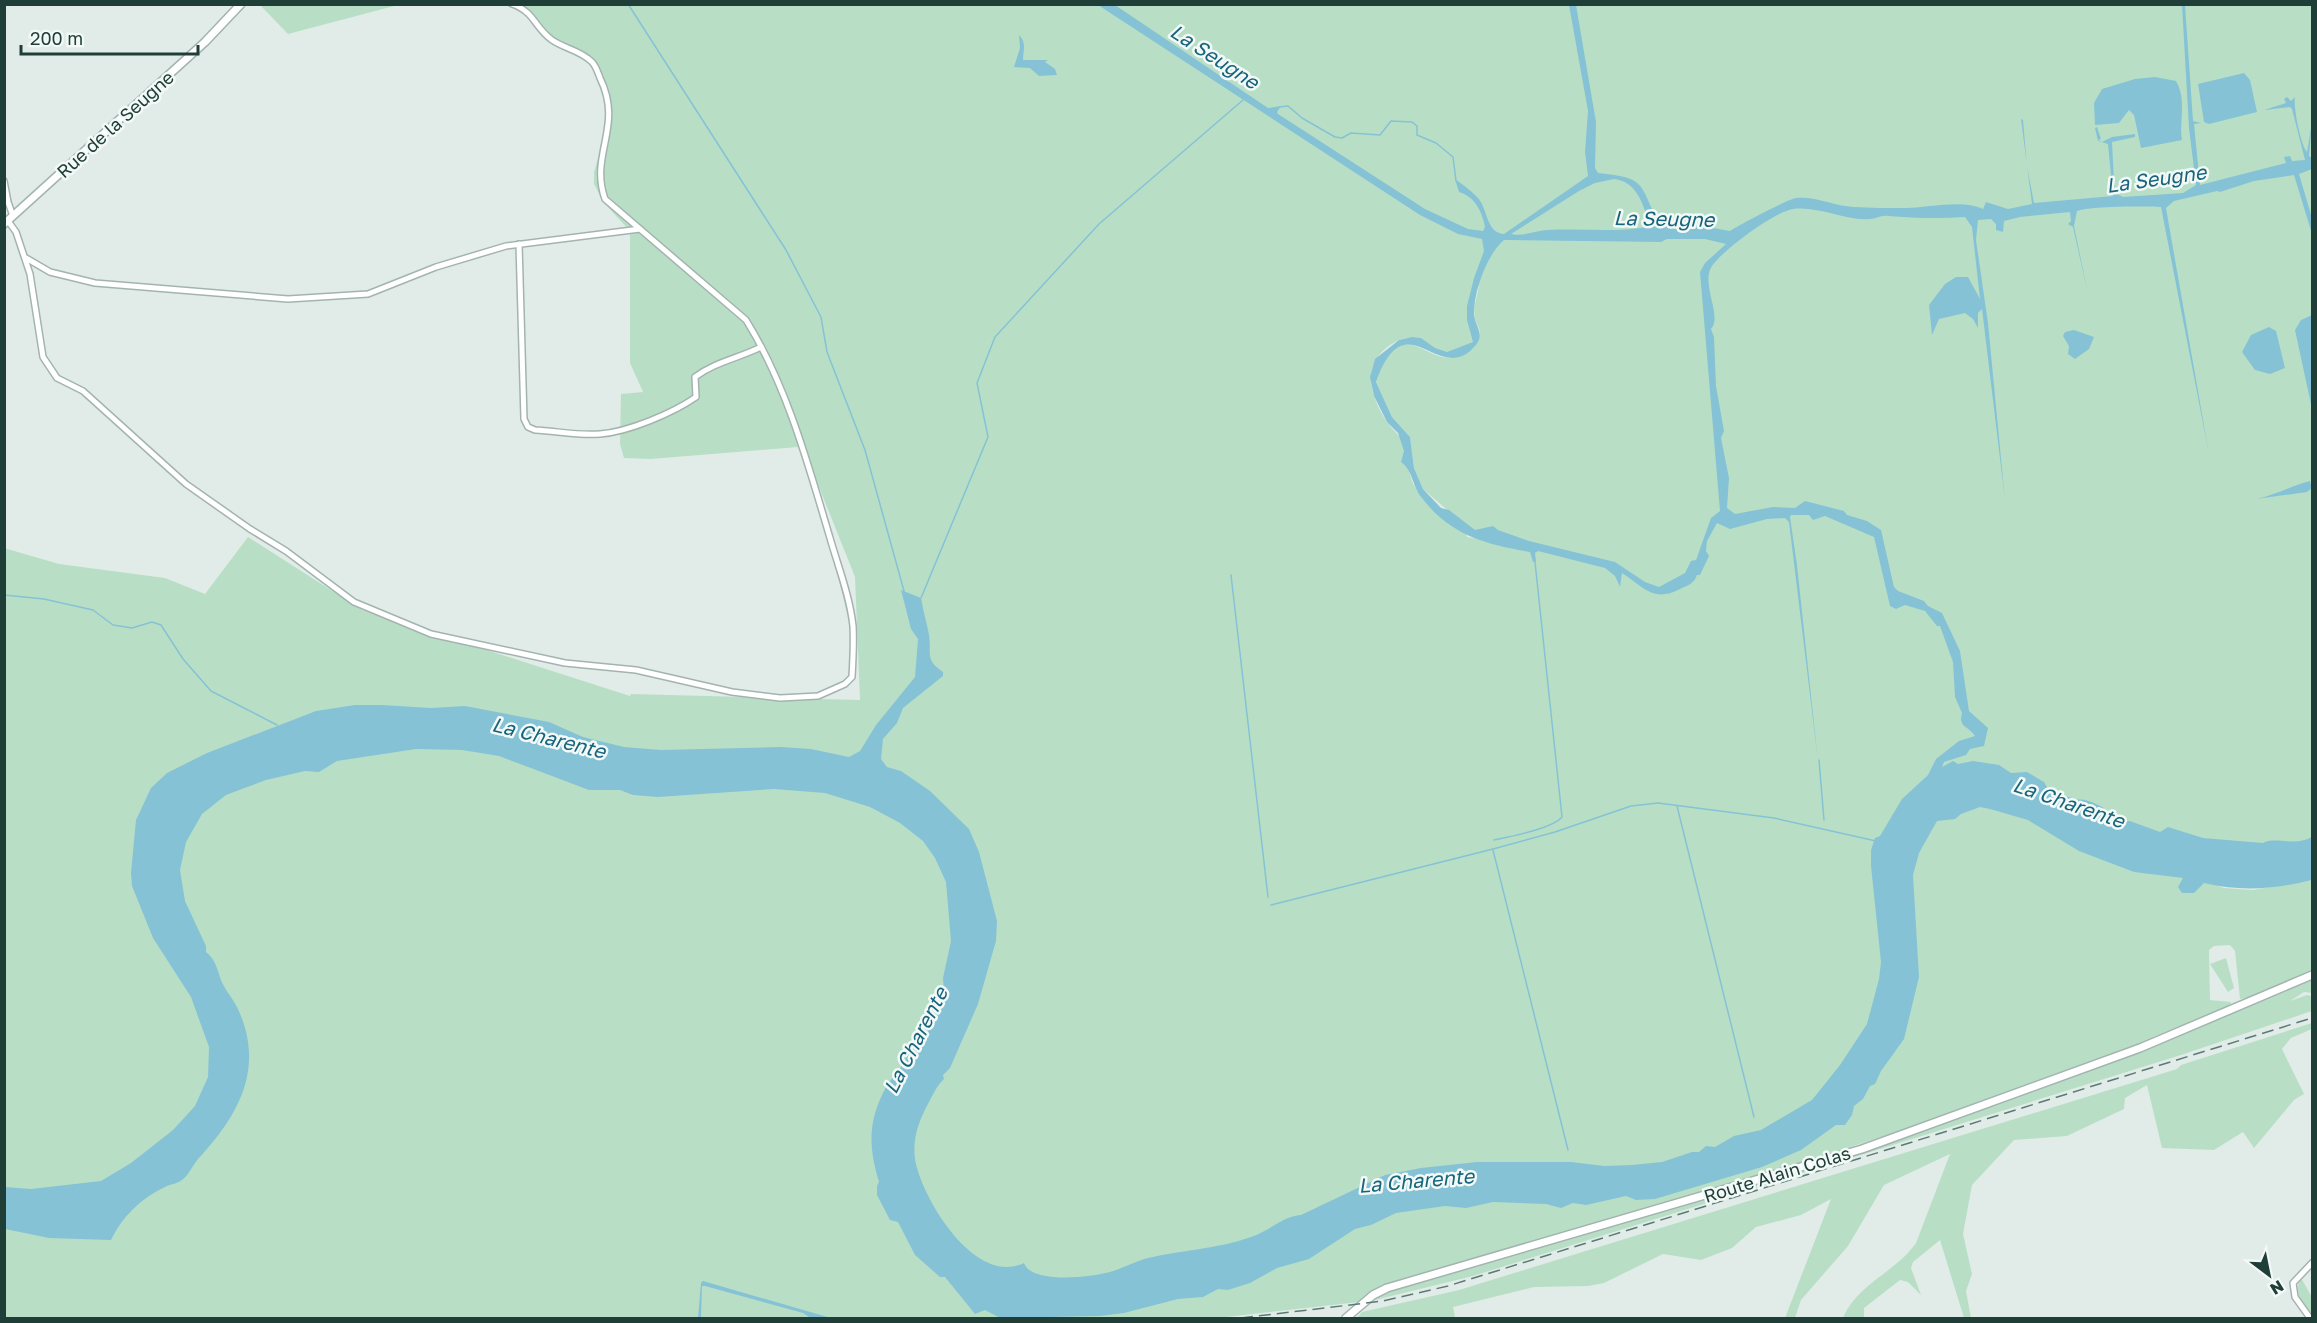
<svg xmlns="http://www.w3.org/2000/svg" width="2317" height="1323" font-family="'Golos Text',sans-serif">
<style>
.green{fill:#b8dfc6;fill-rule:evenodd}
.water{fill:#86c2d5;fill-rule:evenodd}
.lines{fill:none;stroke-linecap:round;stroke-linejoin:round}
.stream{stroke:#86c2d5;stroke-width:1.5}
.minor-casing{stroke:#a3b4b0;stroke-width:8}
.tertiary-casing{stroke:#a3b4b0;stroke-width:10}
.minor{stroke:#fff;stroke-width:5}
.tertiary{stroke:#fff;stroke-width:7}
.rail{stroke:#5b7a74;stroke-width:1.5;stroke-dasharray:12 6;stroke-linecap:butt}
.labels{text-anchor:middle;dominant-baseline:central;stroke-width:5;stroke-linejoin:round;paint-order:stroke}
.street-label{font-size:18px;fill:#203e38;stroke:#f2f9f6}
.water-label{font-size:20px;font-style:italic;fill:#17647d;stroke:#f2f9f6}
</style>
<rect width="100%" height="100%" fill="#e1ece8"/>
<g class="green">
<polygon points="260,5 398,5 288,34"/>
<path d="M479 5H2312V844L2254 854 2187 845 2128 832 1987 776 1936 777 2224 888 2253 890 2312 880V971L2252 997 2240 999 2235 951 2230 945 2214 946 2209 950 2210 1000 2231 1002 2230 1006 2153 1037 2152 1042 2137 1044 1966 1107 1964 1111H1955L1944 1118 1913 1126 1910 1130H1902L1709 1193 1551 1237 1548 1241 1541 1240 1442 1269 1436 1273 1430 1272 1384 1286 1359 1302 1218 1318H5L4 548 59 564 165 578 205 594 248 537 362 610 630 696 631 694 860 700 855 577 815 477 798 447 651 459 624 458 620 444 621 394 643 392 630 363V231L604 203 594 184V172L604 137 608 105 603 87 593 66 579 55 553 43 521 11 507 6ZM1479 284C1478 295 1473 306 1474 316 1476 325 1482 329 1479 338 1478 344 1473 348 1467 352 1428 378 1405 302 1376 382L1392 417 1410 437 1414 468 1423 489 1460 521 1475 531 1491 533V541L1467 537 1465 528C1444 520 1426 508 1415 487 1409 478 1412 470 1403 463 1404 459 1406 453 1405 449 1404 438 1393 431 1387 422 1372 399 1361 369 1386 348 1397 339 1408 336 1421 338 1433 358 1454 354 1472 346 1479 325 1469 307 1479 284Z"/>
<polygon points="2226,958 2234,988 2228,992 2210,964"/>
<polygon points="2312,979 2312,993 2304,992 2290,1001 2307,995 2312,996 2312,1011 2181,1055 1473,1276 1371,1301 1384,1292 1803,1171 1875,1149 2051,1084 2078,1069 2109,1061"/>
<path d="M2312 1023V1029L2291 1038 2282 1049 2304 1094 2294 1100 2254 1148 2243 1132 2214 1150 2162 1148 2147 1085 2125 1098 2124 1109 2067 1136 2014 1140 1972 1185 1963 1234 1972 1274 1966 1291 1971 1318H1964L1940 1240 1913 1262 1911 1268 1921 1295 1908 1282 1900 1280 1864 1308V1318H1843C1858 1283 1895 1273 1916 1243L1950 1154 1884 1185 1848 1246 1801 1300 1795 1318H1785L1831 1199 1801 1215 1756 1227 1732 1248 1701 1260 1663 1254 1604 1283 1588 1286 1534 1287 1453 1307 1455 1318H1357L1362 1312 1459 1290 2177 1069 2181 1065Z"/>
<path d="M2301 1278 2312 1297V1316C2303 1304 2293 1293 2301 1278Z"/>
</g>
<g class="water">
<path d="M1098 5H1115L1268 108 1281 106 1277 112 1278 114 1425 209 1468 229 1483 231 1485 227C1482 211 1475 197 1459 192L1455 179C1463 185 1472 191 1478 198 1488 209 1486 233 1504 234L1588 176 1585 152 1588 111 1569 5H1576L1596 122 1595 168 1598 173C1647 178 1639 183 1659 224L1666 221 1674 228 1702 226 1730 231C1737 226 1788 199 1796 198 1816 196 1834 206 1854 207 1871 208 1889 208 1905 208 1927 208 1962 199 1983 209L1986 202 2008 209 2032 204 2021 119 2023 120 2027 166 2034 203 2113 196 2108 144 2098 141 2095 128 2097 127 2101 139 2098 140 2102 142 2112 137 2135 134V137L2112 142 2114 182 2117 194 2123 197 2183 193 2196 185 2189 128 2182 5H2185L2193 121 2201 123 2194 124 2200 185 2286 163 2284 157 2290 156 2292 161 2305 160 2292 109 2290 107 2264 110 2286 103 2284 99 2287 97 2291 101 2295 97C2293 107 2301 146 2307 152L2312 122 2309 156 2312 158V169L2299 174 2312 218V234L2294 175 2254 181 2220 192 2217 191 2174 201 2166 208 2209 454 2161 207C2146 206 2090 206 2077 211L2074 226 2088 294 2073 227 2068 224 2071 221 2070 212 2020 217 2004 221 2003 232 1996 230V224L1991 219 1978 220 1976 240 1988 323 2005 500 1982 309 1978 313V328L1973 319 1965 313 1939 319 1932 335 1929 305 1945 284 1956 277H1968L1980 299 1972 227 1965 217C1939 219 1913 218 1888 216 1881 215 1876 219 1870 219 1845 221 1819 206 1793 209 1774 212 1724 249 1712 266 1700 283 1723 317 1711 329L1714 337 1716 386 1724 431 1721 438 1729 478 1727 508 1735 514 1773 507 1795 508 1805 501 1844 511 1847 515 1867 521 1881 530 1894 587 1898 591 1924 601 1928 606 1942 613 1960 651 1969 711 1988 728 1984 746 1970 749 1966 755 1944 762 1942 767 1953 761 1958 764 1973 761 1999 765 2011 773 2027 772 2044 782 2048 789C2058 791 2063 795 2071 798 2076 800 2081 799 2085 800 2095 802 2115 813 2121 822L2130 821 2160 832 2168 827 2203 838 2263 843C2275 836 2294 847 2312 837V880C2274 889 2243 892 2204 883L2194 893H2182L2178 887 2183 878 2134 872 2079 851 2028 820 1990 809 1980 807 1961 814 1955 819 1937 821 1919 853 1913 875 1919 977 1904 1039 1881 1071 1875 1084 1870 1086 1863 1099 1854 1106 1852 1115 1845 1125H1836L1801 1150 1762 1167 1655 1199 1636 1200 1626 1196 1586 1205 1573 1203 1561 1208 1546 1204 1493 1202 1466 1208 1445 1206 1396 1213 1371 1225 1355 1229 1309 1259 1277 1268 1250 1283 1228 1290 1218 1289 1203 1297 1178 1299 1124 1313 1100 1316 1000 1318 985 1310 975 1314 945 1277H940L915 1255 898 1222 890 1220 877 1195V1186L879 1182C868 1145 868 1121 886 1087 893 1075 906 1066 908 1051L926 1036 944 992 943 978 951 941 946 882 935 858 923 841 900 823 870 807 825 793 774 789 658 797 633 795 620 790H589L499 756 462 750 416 749 337 761 319 772 305 771 266 780 226 795 202 814 186 842 180 870 185 901 206 946V952C216 960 217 969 221 980 224 988 232 998 237 1007 266 1067 239 1115 198 1159 193 1165 188 1176 182 1180 177 1184 170 1184 165 1187 141 1198 122 1217 111 1240L49 1238 5 1229V1187L31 1189 101 1181 131 1163 173 1130 195 1106 208 1077 209 1047 191 997 153 938 132 886 131 873 136 820 151 788 167 773 207 753 316 711 355 705H382L431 708 465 706 549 722 583 737 624 747 661 750 781 747 811 749 849 757 860 751 876 725 915 677 918 639 911 629 901 590 921 598C923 611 927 623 929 635 932 654 924 659 943 672V676L903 708 897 723 883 739 881 759 887 767 901 771 930 791 969 829 979 852 997 921 996 941 978 1004 950 1068 943 1075 944 1079C937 1085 933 1095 929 1102 918 1122 911 1142 916 1164 925 1203 976 1286 1024 1263 1032 1285 1094 1277 1113 1271 1125 1267 1136 1261 1148 1258 1182 1250 1218 1249 1251 1237 1273 1229 1283 1216 1301 1215L1385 1175 1421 1168 1477 1162H1571L1604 1166 1632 1165 1662 1162 1692 1152H1699L1706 1146 1715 1147 1734 1136 1761 1130 1812 1100 1840 1065 1867 1024 1879 979 1881 962 1871 866V850L1875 838 1880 836 1902 799 1928 775 1936 759 1959 741 1975 736C1968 725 1958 728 1962 713L1955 697 1953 662 1940 626H1937L1925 611 1905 605 1896 609 1890 606 1874 537 1825 516 1813 520 1809 515H1791L1790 517 1797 565 1818 761 1789 522 1785 518 1767 519 1730 529 1717 523 1707 541 1706 551 1709 556 1700 575H1697C1694 584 1688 585 1680 589 1653 603 1644 587 1622 573L1620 587 1615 576 1605 568 1538 551 1535 553 1536 562H1533L1530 552C1485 544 1451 536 1421 497 1412 485 1413 471 1401 462L1404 451 1398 433 1387 422 1374 396 1370 377 1375 359 1399 340 1412 337 1421 338 1435 348 1447 352 1473 342 1467 320V306L1474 278 1484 251 1482 239 1458 234 1420 215ZM1614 179C1638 182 1642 204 1650 224L1647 227C1614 233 1581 228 1548 230 1536 230 1524 237 1511 234L1579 191 1595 183ZM1667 239H1705L1726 244 1705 263 1700 272 1720 511 1711 518 1696 560 1691 561 1685 573 1659 587 1645 582 1615 562 1529 541 1498 530 1493 526 1475 530 1449 510 1441 508 1423 489 1414 468 1410 437 1392 417 1376 382C1407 297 1438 390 1476 345 1485 334 1475 326 1474 315 1473 293 1487 254 1504 240L1661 242Z"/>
<path d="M1019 35C1027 43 1023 50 1023 60H1048L1045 62 1055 69 1057 75 1039 76 1030 68 1014 67 1020 48Z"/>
<polygon points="2244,73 2250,80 2257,112 2209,124 2204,122 2198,84"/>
<path d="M2155 77 2176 81C2187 100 2179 121 2182 140L2141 148 2134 115 2129 110 2119 123 2095 125 2094 103 2102 89 2135 79Z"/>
<polygon points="2312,315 2312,409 2295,330 2301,320"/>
<polygon points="2269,327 2276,331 2285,368 2270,374 2255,370 2242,352 2251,335"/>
<polygon points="2074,330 2094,337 2089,349 2075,359 2068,354 2069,346 2063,336 2065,332"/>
<path d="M2310 481 2312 488 2307 492 2256 499C2276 495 2291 486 2310 481Z"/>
<polygon points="703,1281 831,1318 809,1317 803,1313 705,1286 702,1286 701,1318 698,1318 701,1283"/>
</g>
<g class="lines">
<g class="stream">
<polyline points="628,4 786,250 821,317 827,352 865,450 904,591"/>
<polyline points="1279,107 1288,106 1302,118 1335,137 1342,138 1351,133 1380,135 1391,121 1412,122 1417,126 1417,135 1436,143 1453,157 1456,181"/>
<polyline points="1231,575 1268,897"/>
<polyline points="4,595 44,599 93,610 113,625 132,628 152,622 161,625 183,659 211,691 277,725"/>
<polyline points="921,598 988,437 977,383 995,337 1099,224 1243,100"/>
<polyline points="1819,760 1824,820"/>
<polyline points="1677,806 1754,1117"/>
<path d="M1494 840C1509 837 1552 829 1562 817L1535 562"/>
<polyline points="1493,850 1568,1150"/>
<polyline points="1271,905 1493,849 1555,832 1631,806 1658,803 1774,818 1876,841"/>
</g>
<g class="minor-casing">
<g id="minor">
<polyline points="4,181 8,202 13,216"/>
<path d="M8 221 16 232 30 274 43 357 57 378 83 391 186 484 250 529 286 551 354 602 431 634 565 663 636 670 732 692 780 698 818 696 845 684 852 677C853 660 854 643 853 626 850 597 838 566 830 538 808 464 787 386 746 320L605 199C589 154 624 127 600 78 598 73 596 66 592 62 580 50 565 49 552 40 534 27 535 12 512 4"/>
<path d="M519 244 524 419 528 427 535 430C556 431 579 436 600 434 628 432 673 413 696 397L695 377C715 362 739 358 761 347"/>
<polyline points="26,258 50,272 95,283 288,299 368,294 436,267 506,246 640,229"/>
<polyline points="2310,1318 2295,1297 2293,1283 2312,1263"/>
</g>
</g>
<g class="tertiary-casing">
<g id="tertiary">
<polyline points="4,224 205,42 241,4"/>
<polyline points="1346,1318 1373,1295 1387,1288 1862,1149 2140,1048 2312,975"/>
</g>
</g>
<use href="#minor" class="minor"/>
<use href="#tertiary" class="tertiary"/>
<polyline class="rail" points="1241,1318 1383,1301 1448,1286 2312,1018"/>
</g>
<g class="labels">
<g class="street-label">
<text transform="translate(115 124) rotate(-42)">Rue de la Seugne</text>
<text transform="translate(1777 1174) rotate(-17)">Route Alain Colas</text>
</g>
<g class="water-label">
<text transform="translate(1215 56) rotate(33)">La Seugne</text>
<text transform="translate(2156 178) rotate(-8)">La Seugne</text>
<text transform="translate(1664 218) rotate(1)">La Seugne</text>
<text transform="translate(549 737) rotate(14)">La Charente</text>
<text transform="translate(2069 802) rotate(19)">La Charente</text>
<text transform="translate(915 1040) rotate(-63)">La Charente</text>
<text transform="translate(1416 1180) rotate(-5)">La Charente</text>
</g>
</g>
<rect width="2317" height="1323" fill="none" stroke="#203e38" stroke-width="12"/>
<g transform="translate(2269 1275) rotate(148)" stroke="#f2f9f6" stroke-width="4.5" paint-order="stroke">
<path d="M0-4.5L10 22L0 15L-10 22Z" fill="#203e38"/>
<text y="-9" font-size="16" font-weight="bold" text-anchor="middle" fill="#203e38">N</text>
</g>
<path d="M21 45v9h177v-9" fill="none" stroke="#203e38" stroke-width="3"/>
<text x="30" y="45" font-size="18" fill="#203e38" stroke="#f2f9f6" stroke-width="4.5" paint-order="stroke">200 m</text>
</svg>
